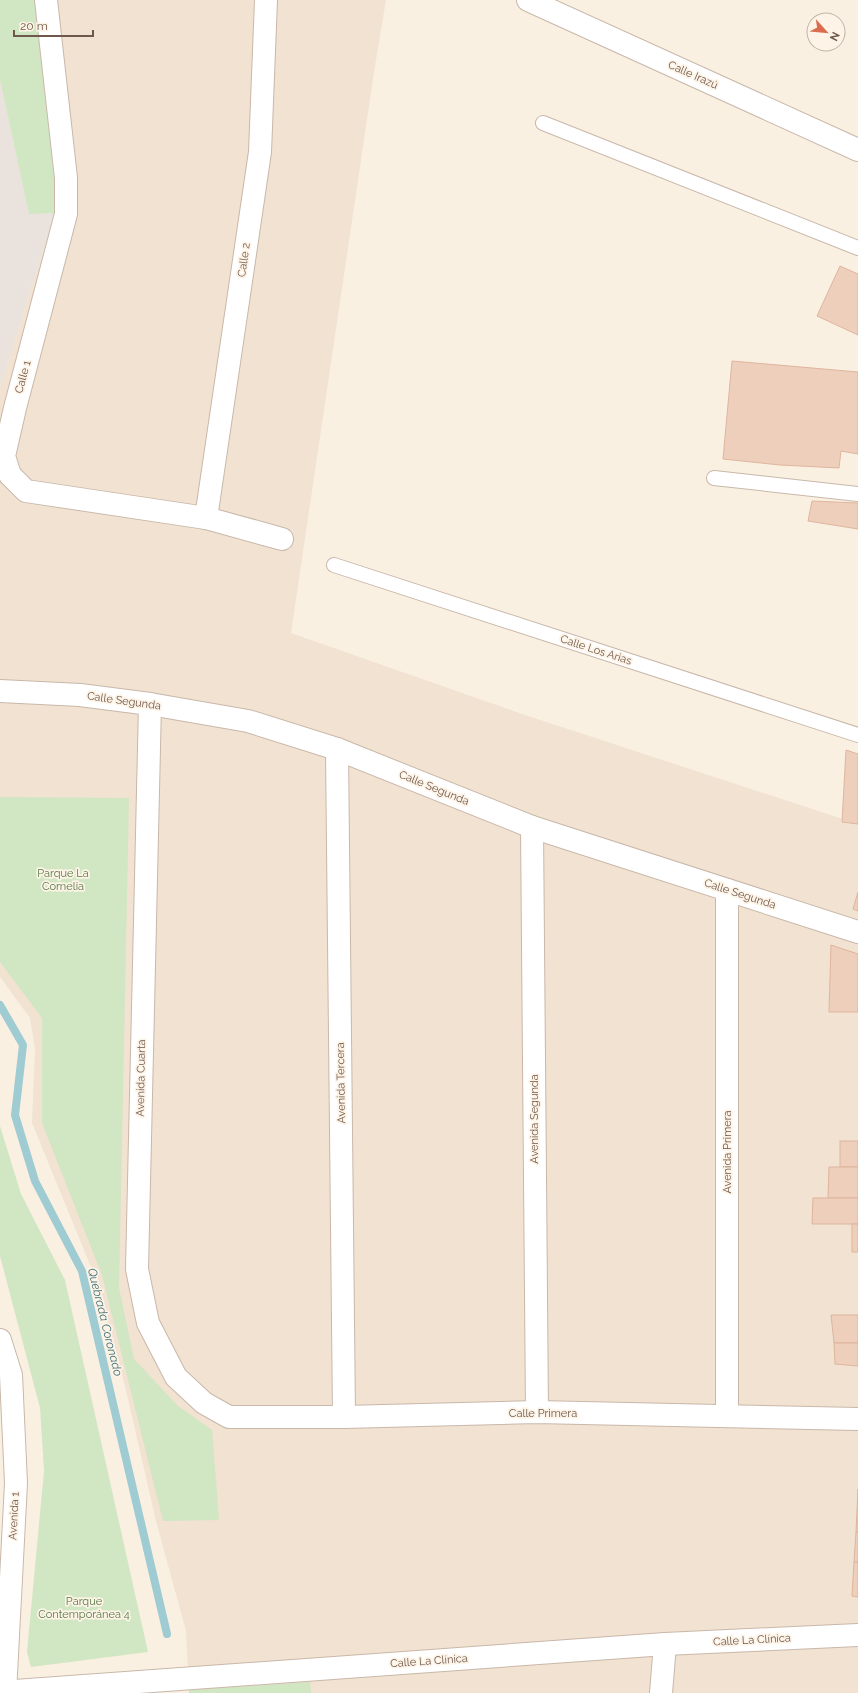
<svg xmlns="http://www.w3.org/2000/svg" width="858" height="1693" font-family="Raleway,sans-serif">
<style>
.residential{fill:#f1e2d1}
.industrial{fill:#e9e2dd}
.green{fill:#d1e6c2}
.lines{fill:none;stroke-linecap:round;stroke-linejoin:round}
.stream{stroke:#9fcbd2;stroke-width:8}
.building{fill:#edcfbc;stroke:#dfb59d}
.service-casing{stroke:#c9b8aa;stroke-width:16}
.minor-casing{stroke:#c9b8aa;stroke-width:24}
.tertiary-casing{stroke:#c9b8aa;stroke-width:24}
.service{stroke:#fff;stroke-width:14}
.minor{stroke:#fff;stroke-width:22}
.tertiary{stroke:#fff;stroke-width:22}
.labels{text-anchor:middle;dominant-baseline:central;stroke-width:3.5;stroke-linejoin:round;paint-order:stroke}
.street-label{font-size:11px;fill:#6f574b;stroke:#fdf4e7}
.park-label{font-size:11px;fill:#567a46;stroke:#fdf4e7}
.water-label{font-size:12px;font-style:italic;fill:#43737b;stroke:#fdf4e7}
</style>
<rect width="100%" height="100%" fill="#faf0e2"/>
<polygon class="residential" points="0,0 386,0 374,72 291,633 522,714 858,824 858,1693 189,1693 186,1631 156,1521 125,1386 93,1272 32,1123 35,1049 30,1018 0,977 0,387 55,213 0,80"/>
<polygon class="industrial" points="0,80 29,213 55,213 0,387"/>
<g class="green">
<polygon points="0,0 35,0 54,163 55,213 29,214 0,80"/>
<polygon points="0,797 129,798 119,1288 134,1359 178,1406 212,1430 219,1520 163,1521 102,1275 42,1123 42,1018 0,962"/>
<polygon points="0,1126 21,1194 65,1280 148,1652 31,1667 27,1652 44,1471 40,1408 0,1256"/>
<polygon points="310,1682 311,1693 189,1693 189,1690"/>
</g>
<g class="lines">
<polyline class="stream" points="0,1005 23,1045 15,1115 35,1181 82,1271 167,1634"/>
</g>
<g class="building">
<polygon points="840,266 858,274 858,335 817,316"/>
<polygon points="732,361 858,372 858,454 841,451 839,468 780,465 723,459"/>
<polygon points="812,501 858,503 858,529 808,521"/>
<polygon points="846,750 858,754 858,824 842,822"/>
<polygon points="858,892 858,911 853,909"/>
<polygon points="831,945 858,954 858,1012 829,1012"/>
<rect x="840" y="1141" width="18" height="26"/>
<polygon points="829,1167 858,1167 858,1198 828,1198"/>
<polygon points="813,1198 858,1198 858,1224 812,1224"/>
<rect x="852" y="1224" width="6" height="28"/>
<polygon points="831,1315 858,1315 858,1343 834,1343"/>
<polygon points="834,1343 858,1343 858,1366 835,1364"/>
<polygon points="858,1489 858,1532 856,1532"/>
<polygon points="856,1532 858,1532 858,1562 854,1562"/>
<polygon points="854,1562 858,1562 858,1597 852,1596"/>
</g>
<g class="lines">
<g class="service-casing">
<g id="service">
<polyline points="543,123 858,248"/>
<polyline points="714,478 858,494"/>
<polyline points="334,565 858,735"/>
</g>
</g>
<g class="minor-casing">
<g id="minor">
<polyline points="46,0 66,178 66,214 15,408 4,456 10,475 26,491 206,518 282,539"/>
<polyline points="528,0 858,150"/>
<polyline points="206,518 260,152 266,0"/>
<polyline points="0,691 80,695 150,704 248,721 337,749 532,827 858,932"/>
<polyline points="150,704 137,1269 148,1323 176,1377 204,1403 229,1417 344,1417 537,1412 858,1419"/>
<polyline points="337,749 344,1417"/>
<polyline points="532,827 537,1412"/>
<polyline points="0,1340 11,1375 16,1483 5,1693"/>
<polyline points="727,1415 727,890"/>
<polyline points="661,1693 665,1644"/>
</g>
</g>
<g class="tertiary-casing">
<polyline id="tertiary" points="0,1692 665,1644 858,1635"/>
</g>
<use href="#service" class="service"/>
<use href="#minor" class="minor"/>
<use href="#tertiary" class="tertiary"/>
</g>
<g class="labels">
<g class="street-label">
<text transform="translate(693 75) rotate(24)">Calle Irazú</text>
<text transform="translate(244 260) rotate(-82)">Calle 2</text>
<text transform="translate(23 377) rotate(-75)">Calle 1</text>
<text transform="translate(596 650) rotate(18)">Calle Los Arias</text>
<text transform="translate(124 701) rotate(8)">Calle Segunda</text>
<text transform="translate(434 788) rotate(22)">Calle Segunda</text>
<text transform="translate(740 894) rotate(18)">Calle Segunda</text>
<text transform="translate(141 1078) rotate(-89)">Avenida Cuarta</text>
<text transform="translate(341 1083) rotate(-91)">Avenida Tercera</text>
<text transform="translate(534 1119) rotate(-90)">Avenida Segunda</text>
<text transform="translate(727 1152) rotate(-90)">Avenida Primera</text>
<text x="543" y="1413">Calle Primera</text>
<text transform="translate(14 1516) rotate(-87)">Avenida 1</text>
<text transform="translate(752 1640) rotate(-3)">Calle La Clínica</text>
<text transform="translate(429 1661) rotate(-4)">Calle La Clínica</text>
</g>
<g class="park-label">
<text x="63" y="873">Parque La<tspan x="63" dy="13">Cornelia</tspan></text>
<text x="84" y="1601">Parque<tspan x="84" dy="13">Contemporánea 4</tspan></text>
</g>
<g class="water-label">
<text transform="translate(105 1322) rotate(76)">Quebrada Coronado</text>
</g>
</g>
<g transform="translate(826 32) rotate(117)"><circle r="19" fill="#fdf4e7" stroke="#c4b5a9"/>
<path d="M0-3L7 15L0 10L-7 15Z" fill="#db6d4f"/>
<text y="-6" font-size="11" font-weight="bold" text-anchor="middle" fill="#6f574b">N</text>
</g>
<path d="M14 30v6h79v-6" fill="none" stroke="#6f574b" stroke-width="2"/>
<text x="20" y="30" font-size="12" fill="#6f574b" stroke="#fdf4e7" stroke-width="3" paint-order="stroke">20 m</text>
</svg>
